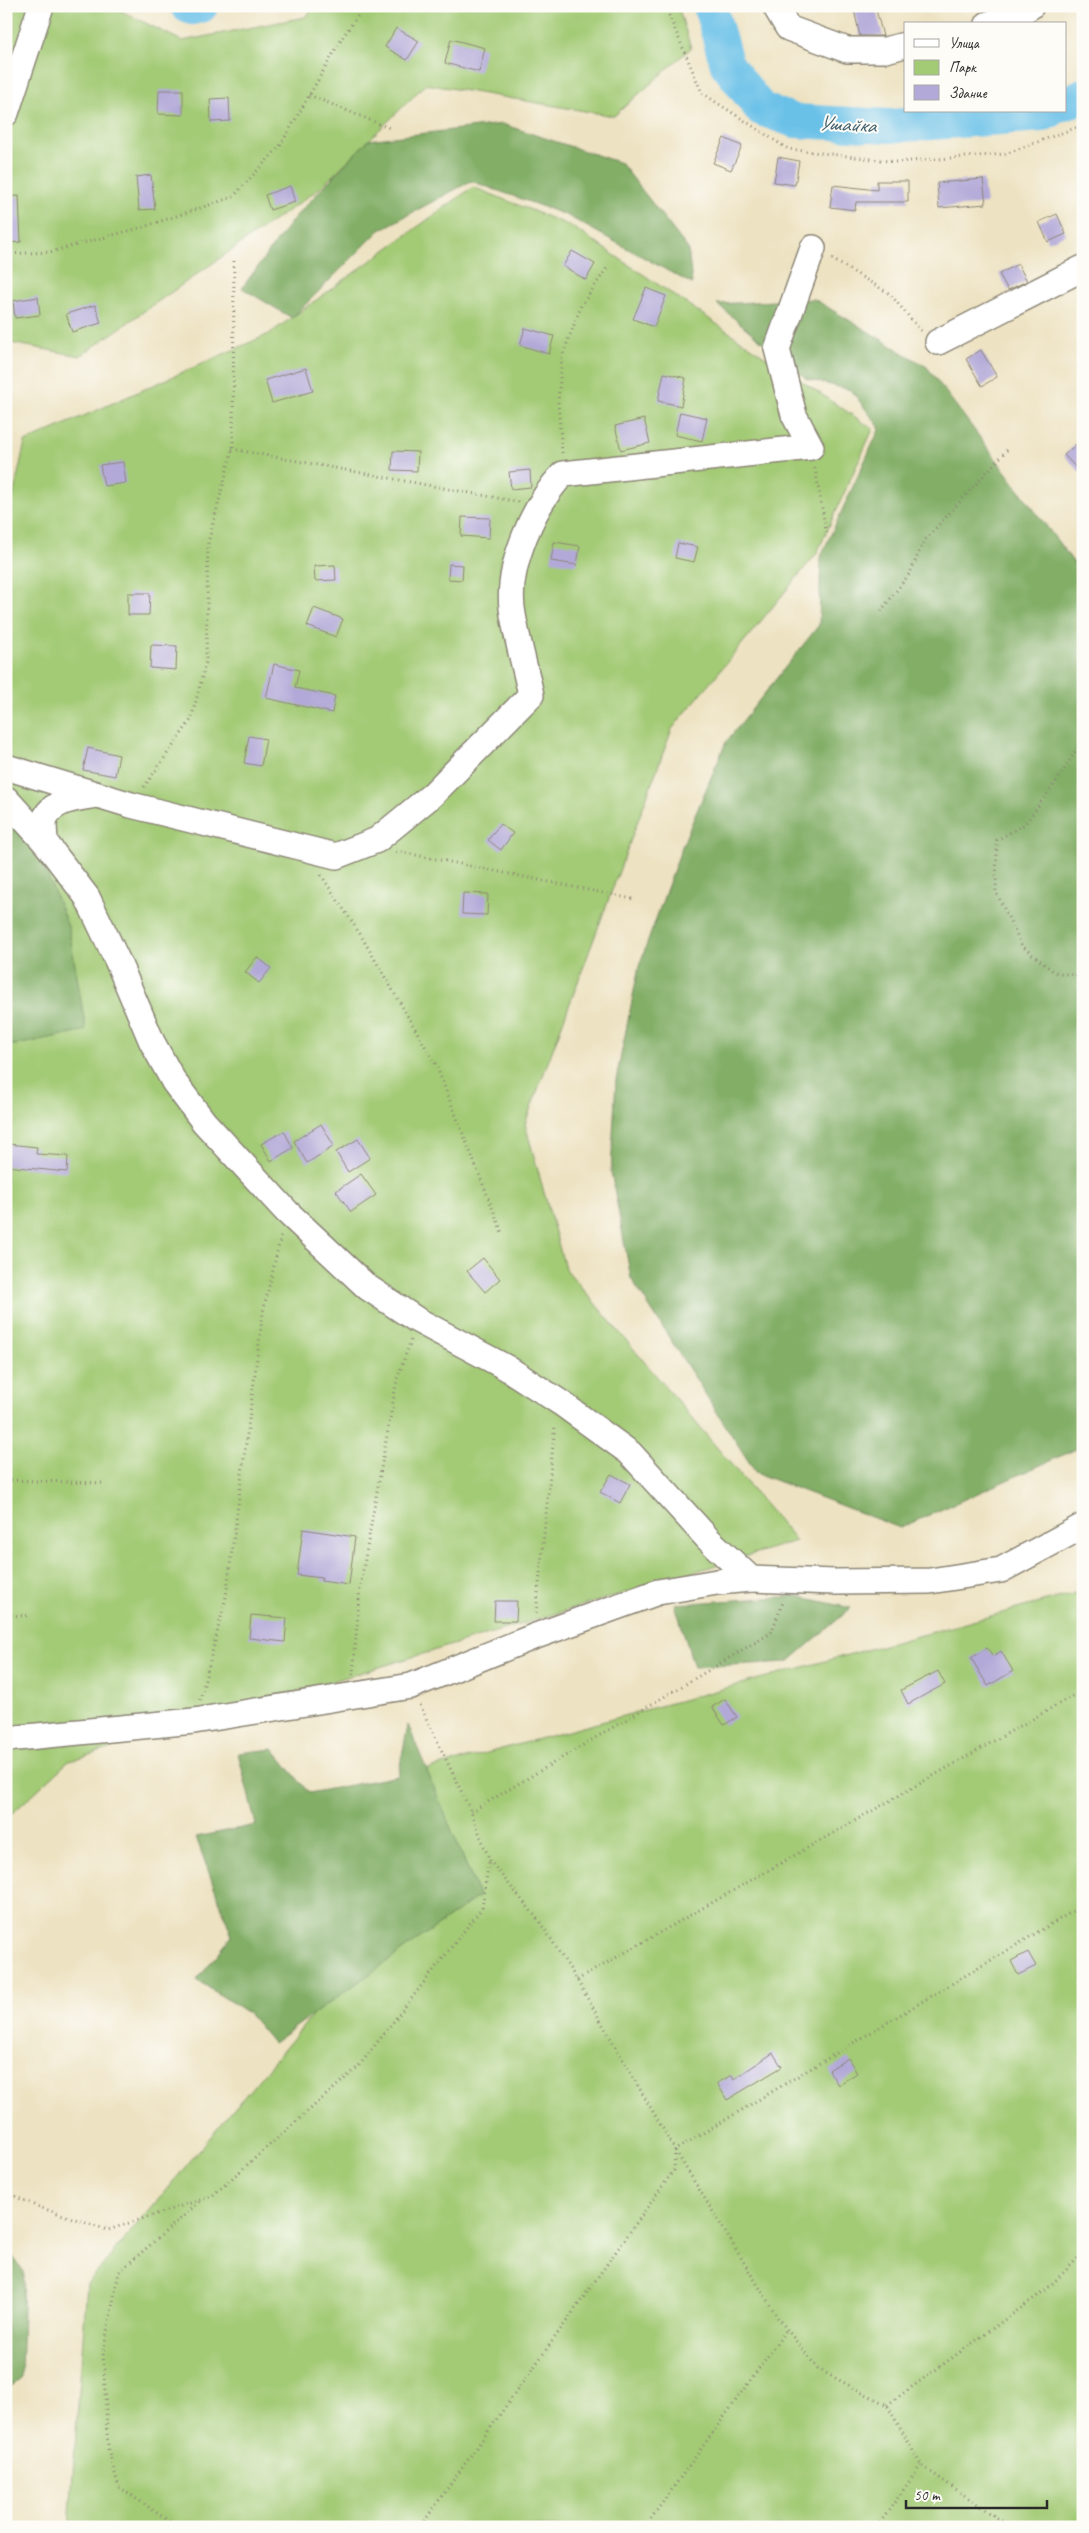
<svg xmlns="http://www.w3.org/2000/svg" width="1089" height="2533" font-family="Caveat,sans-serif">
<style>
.green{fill:#a3ca75;stroke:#677a50}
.forest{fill:#82ae66;stroke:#566c48}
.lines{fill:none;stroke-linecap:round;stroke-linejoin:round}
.river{stroke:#6bc1e8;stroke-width:34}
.building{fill:#b2a9d8}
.minor-casing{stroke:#8c8676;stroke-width:28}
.path{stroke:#8c8676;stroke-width:3;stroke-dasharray:1 4;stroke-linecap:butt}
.minor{stroke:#fff;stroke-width:25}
.labels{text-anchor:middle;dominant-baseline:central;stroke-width:4;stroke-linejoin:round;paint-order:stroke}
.water-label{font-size:21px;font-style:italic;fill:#41606d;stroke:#fdfcf7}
</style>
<rect width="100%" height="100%" fill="#fdfcf7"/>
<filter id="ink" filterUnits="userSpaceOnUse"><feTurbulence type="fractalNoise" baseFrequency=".02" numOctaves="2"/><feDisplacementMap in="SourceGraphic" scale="10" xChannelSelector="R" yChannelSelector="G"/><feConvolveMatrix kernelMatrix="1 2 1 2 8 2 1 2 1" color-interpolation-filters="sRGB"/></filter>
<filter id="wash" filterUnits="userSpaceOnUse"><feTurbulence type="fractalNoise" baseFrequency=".0096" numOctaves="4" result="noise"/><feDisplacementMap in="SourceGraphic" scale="20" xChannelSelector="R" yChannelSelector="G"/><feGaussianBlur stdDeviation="1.12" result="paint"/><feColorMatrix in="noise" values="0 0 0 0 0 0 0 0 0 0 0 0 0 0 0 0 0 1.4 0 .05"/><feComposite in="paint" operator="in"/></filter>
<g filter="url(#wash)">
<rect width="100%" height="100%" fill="#ede2c1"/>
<g class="green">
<polygon points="6,6 111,6 182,41 305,17 317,6 678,6 691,48 614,116 426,84 319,189 80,356 6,342"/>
<polygon points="473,187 571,226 873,429 817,553 672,729 525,1124 565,1268 796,1541 69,1761 6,1819 6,528 25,442 269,334"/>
<polygon points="1083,1591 1083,2527 69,2527 87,2284 432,1873 406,1775"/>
</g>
<g class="forest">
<polygon points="502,124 621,163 688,249 692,284 566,215 471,181 380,230 292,318 242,288 294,218 368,140"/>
<polygon points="814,299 927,367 1077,567 1083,571 1083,1446 900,1528 756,1473 631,1278 611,1172 616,1080 639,966 683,844 726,742 819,625 821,556 880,428 851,390 807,379 717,304"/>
<polygon points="6,823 36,847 69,929 86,1030 17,1045 6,1045"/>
<polygon points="797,1596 851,1608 788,1662 694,1667 675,1604"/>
<polygon points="408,1725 479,1896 273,2043 248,2013 197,1980 232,1936 196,1837 256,1825 238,1753 273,1749 309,1793 398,1776"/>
<polygon points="6,2247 24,2272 21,2379 6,2390"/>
</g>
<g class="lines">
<g class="river">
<polyline points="187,6 193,8 201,6"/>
<polyline points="710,6 727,65 761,109 795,121 890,126 1042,115 1050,111"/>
<polyline points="1065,104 1083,95"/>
</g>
</g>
<g id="blocks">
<g class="building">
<polygon points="853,6 875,6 883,36 860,36"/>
<polygon points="396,28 419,41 407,60 385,47"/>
<polygon points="451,39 485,48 479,72 445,63"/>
<polygon points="159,90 183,90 183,115 158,114"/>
<polygon points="229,98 230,121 211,122 210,99"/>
<polygon points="724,138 742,146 731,170 713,163"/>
<polygon points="778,157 799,161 795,185 774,182"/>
<polygon points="151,175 155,209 139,210 136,177"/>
<polygon points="983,179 986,204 939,208 937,183"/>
<polygon points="877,181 908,181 908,202 856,202 855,210 830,207 833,185 877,190"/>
<polygon points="290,186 295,202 270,210 265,195"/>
<polygon points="19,196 21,242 6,243 6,197"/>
<polygon points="1057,214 1066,234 1048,242 1039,222"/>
<polygon points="572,251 595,264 586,280 563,266"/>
<polygon points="1018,264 1027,281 1008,290 999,274"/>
<polygon points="646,288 666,296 654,327 633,319"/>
<polygon points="38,297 40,315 15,318 13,301"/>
<polygon points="95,305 101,323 72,332 66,314"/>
<polygon points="525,328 554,336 549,354 520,345"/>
<polygon points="981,350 997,377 982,386 966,359"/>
<polygon points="306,368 313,391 272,403 265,380"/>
<polygon points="664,373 686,378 681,406 658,401"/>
<polygon points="680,412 707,418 702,441 675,435"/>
<polygon points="644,419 650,443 621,450 615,426"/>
<polygon points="1083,438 1083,475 1064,455"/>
<polygon points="393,451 418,452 417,471 392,470"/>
<polygon points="123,462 126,483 104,486 100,465"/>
<polygon points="530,470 531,487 511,489 509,472"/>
<polygon points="462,517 490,518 489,538 461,536"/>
<polygon points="554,542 580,546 577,565 551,561"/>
<polygon points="678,543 698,547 694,562 675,558"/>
<polygon points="449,564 463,565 462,580 448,579"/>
<polygon points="335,565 336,580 315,581 314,566"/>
<polygon points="128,593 150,593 149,615 128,615"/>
<polygon points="314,608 343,619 336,637 307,626"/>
<polygon points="151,645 177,646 176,670 150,668"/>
<polygon points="274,664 299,670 295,688 335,696 332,713 266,698"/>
<polygon points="249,736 266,739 261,766 244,763"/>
<polygon points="88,748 119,755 115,776 83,770"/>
<polygon points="500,824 513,833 501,850 488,840"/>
<polygon points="463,893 488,894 487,915 462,914"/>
<polygon points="257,957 271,968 259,983 245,972"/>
<polygon points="321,1124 334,1146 307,1163 294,1141"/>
<polygon points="284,1131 293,1148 271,1161 261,1144"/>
<polygon points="358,1139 370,1158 348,1172 336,1152"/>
<polygon points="8,1144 37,1147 36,1154 68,1156 67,1172 6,1166"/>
<polygon points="361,1174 376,1195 351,1212 336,1191"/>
<polygon points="483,1258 500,1279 485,1292 467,1271"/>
<polygon points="611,1474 630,1484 620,1503 600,1492"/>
<polygon points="303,1529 355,1537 349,1585 321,1581 322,1578 297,1575"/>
<polygon points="495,1601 517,1601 516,1621 494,1621"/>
<polygon points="251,1615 287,1618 285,1642 249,1638"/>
<polygon points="987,1648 993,1656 1001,1651 1013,1671 988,1686 971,1658"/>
<polygon points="938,1671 945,1684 908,1704 901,1690"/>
<polygon points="725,1699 737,1717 724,1725 712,1707"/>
<polygon points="1028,1952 1036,1966 1018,1975 1011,1961"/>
<polygon points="773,2053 782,2067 727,2100 717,2083 732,2075 734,2079"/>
<polygon points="848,2058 857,2073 838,2085 829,2070"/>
</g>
</g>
</g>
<g filter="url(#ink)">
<use href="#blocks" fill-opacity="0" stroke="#8c8676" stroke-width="1"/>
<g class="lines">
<g class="minor-casing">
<g id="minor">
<polyline points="775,6 788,28 847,50 885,50 905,45"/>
<polyline points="988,24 1013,17 1031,6"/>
<polyline points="6,113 41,6"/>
<polyline points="938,342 1083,268"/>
<path d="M6 767 131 805 336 856 377 840 432 795 531 695C525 666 516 637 512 608 507 565 534 504 563 474L811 447 794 415 777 349 813 248"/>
<polyline points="6,799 45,842 87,897 118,962 152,1042 174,1082 204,1122 287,1212 367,1287 417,1320 507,1368 561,1403 630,1453 709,1540 751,1579 835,1582 930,1581 1001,1570 1083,1526"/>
<path d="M45 842C45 835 43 824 45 818 54 799 79 798 97 795"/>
<polyline points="6,1739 194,1721 411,1686 533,1637 658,1592 717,1582 751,1579"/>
</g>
</g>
<g class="path">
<polyline points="665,6 702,93 788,149 897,162 1005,154 1083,125"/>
<polyline points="309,95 392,129"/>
<polyline points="6,254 50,252 143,227 233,197 280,146 344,35 365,6"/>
<polyline points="832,259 890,294 921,331"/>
<polyline points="232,449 519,502"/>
<polyline points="562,453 558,402 562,357 581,306 607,268"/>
<polyline points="815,468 827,537"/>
<polyline points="881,611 910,573 924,541 1007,450"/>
<polyline points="1083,739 1060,776 1025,824 997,840 996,892 1022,946 1054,972 1083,977"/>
<polyline points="144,787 191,720 206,662 208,543 233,447 234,258"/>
<polyline points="396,851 633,899"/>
<polyline points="321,875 360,934 436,1065 503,1235"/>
<polyline points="6,1480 103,1483"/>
<polyline points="536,1613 555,1425"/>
<polyline points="6,1615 30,1616"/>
<polyline points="353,1675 360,1587 397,1379 411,1340"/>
<polyline points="200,1700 226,1597 263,1312 281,1236"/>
<polyline points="420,1705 471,1812 490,1861 540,1922 577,1980 675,2150 674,2170 420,2527"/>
<polyline points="471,1812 771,1633 784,1600"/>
<polyline points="577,1980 1083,1690"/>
<polyline points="6,2192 36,2206 108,2230 212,2196 358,2067 482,1908 489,1861"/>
<polyline points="887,2405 1047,2289 1083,2253"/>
<polyline points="178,2527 119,2487 108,2449 103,2352 119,2272 202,2200"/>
<polyline points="645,2527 787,2329"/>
<polyline points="877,2527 921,2465"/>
<polyline points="1010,2527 921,2465 887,2405 818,2369 778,2318 675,2150 1083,1905"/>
</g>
<use href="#minor" class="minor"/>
</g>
</g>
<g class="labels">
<g class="water-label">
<text transform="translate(847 124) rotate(3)">Ушайка</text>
</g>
</g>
<rect width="1089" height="2533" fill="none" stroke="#fdfcf7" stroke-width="25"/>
<rect x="904" y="22" width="162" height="90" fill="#fdfcf7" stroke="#a9a8a5"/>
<rect x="914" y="39" width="25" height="8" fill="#ffffff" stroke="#a9a8a5"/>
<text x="949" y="48" font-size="15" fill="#2b2b2b">Улица</text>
<rect x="914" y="60" width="25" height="15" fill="#a3ca75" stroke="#a9a8a5"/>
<text x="949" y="72" font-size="15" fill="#2b2b2b">Парк</text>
<rect x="914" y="85" width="25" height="15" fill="#b2a9d8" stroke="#a9a8a5"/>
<text x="949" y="98" font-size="15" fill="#2b2b2b">Здание</text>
<path d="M906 2500v8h141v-8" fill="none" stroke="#2b2b2b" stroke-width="2.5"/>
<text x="914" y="2500" font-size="15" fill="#2b2b2b" stroke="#fdfcf7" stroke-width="4" paint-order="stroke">50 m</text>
</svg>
